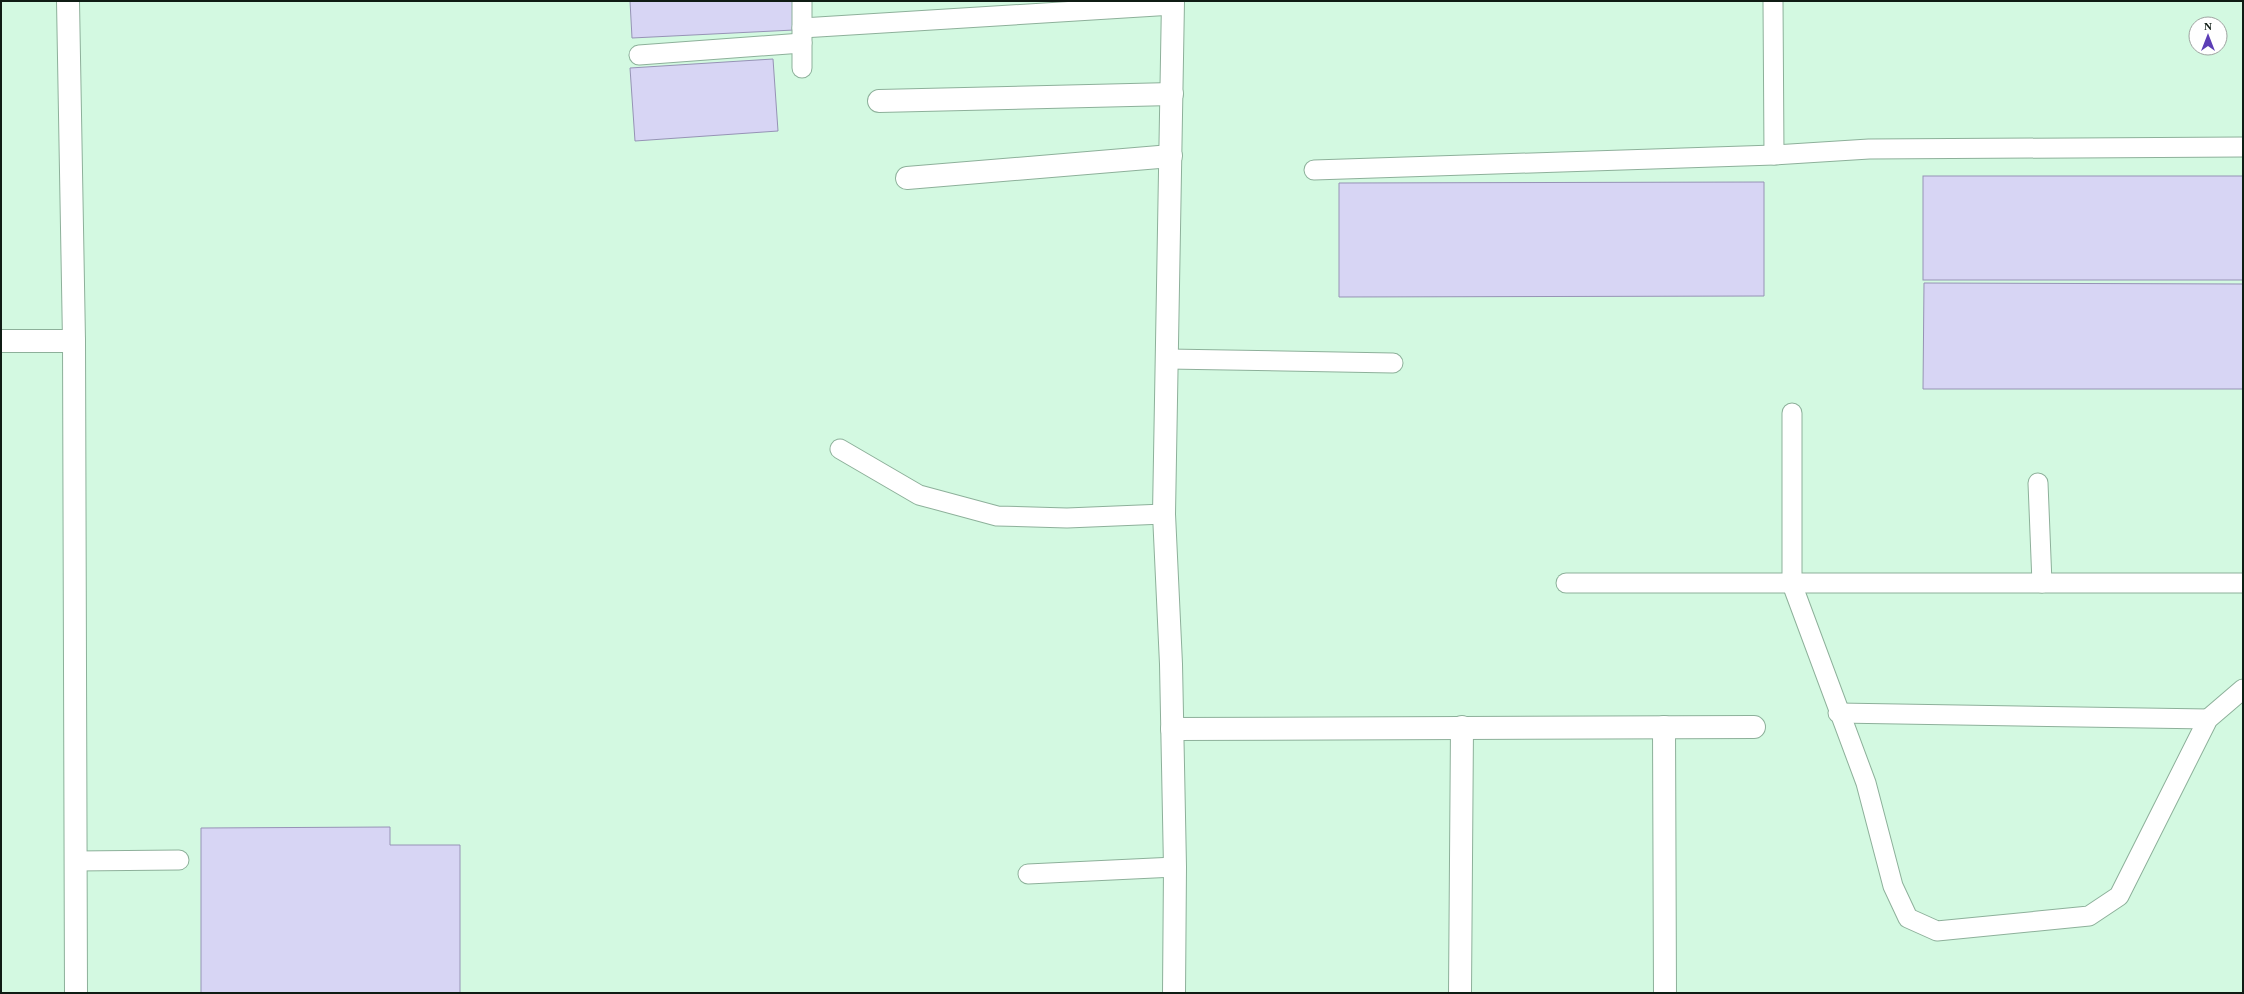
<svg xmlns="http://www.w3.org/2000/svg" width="2244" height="994" font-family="Georgia,serif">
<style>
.building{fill:#d7d5f4;stroke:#9693b5}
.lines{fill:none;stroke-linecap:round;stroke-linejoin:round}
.service-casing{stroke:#8db09a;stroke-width:21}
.minor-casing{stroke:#8db09a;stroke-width:24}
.service{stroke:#fff;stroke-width:19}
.minor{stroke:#fff;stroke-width:22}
</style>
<rect width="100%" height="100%" fill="#d3f9e1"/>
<g class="building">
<polygon points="630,1 793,1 794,30 632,38"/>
<polygon points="773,59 778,131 635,141 630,68"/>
<rect x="1923" y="176" width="320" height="104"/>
<polygon points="1764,182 1764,296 1339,297 1339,183"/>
<polygon points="1924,283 2243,284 2243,389 1923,389"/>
<polygon points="390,827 390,845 460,845 460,993 201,993 201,828"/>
</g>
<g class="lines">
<g class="service-casing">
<g id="service">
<polyline points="802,1 802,68"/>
<polyline points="1773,1 1774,155"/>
<polyline points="802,28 1173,5"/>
<polyline points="639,55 802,43"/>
<polyline points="1314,170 1774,155 1869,149 2243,147"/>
<polyline points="1168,359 1393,363"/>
<polyline points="1792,413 1792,584 1866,783 1893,886 1908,918 1937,931 2089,916 2119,896 2208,719 2243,689"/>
<polyline points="840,449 919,495 997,516 1067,518 1164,514"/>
<polyline points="2038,483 2042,583"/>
<polyline points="1566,583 2243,583"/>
<polyline points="1838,713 2208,719"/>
<polyline points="76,861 179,860"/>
<polyline points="1028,874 1175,867"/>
</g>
</g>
<g class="minor-casing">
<g id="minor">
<polyline points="68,1 74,341 76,993"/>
<polyline points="1173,1 1164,514 1171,664 1175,867 1174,993"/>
<polyline points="879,101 1172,94"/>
<polyline points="907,178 1171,156"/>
<polyline points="1,341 74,341"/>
<polyline points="1664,727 1665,993"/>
<polyline points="1172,729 1754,727"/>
<polyline points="1460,993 1462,727"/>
</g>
</g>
<use href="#service" class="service"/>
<use href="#minor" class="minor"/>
</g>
<rect width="2244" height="994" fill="none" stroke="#0f1c14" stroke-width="4"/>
<g transform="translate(2208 36)"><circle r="19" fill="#ffffff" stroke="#9fa4a1"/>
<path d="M0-3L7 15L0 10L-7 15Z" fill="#5c3eb6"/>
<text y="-6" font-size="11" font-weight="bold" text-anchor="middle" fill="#0f1c14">N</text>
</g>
</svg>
